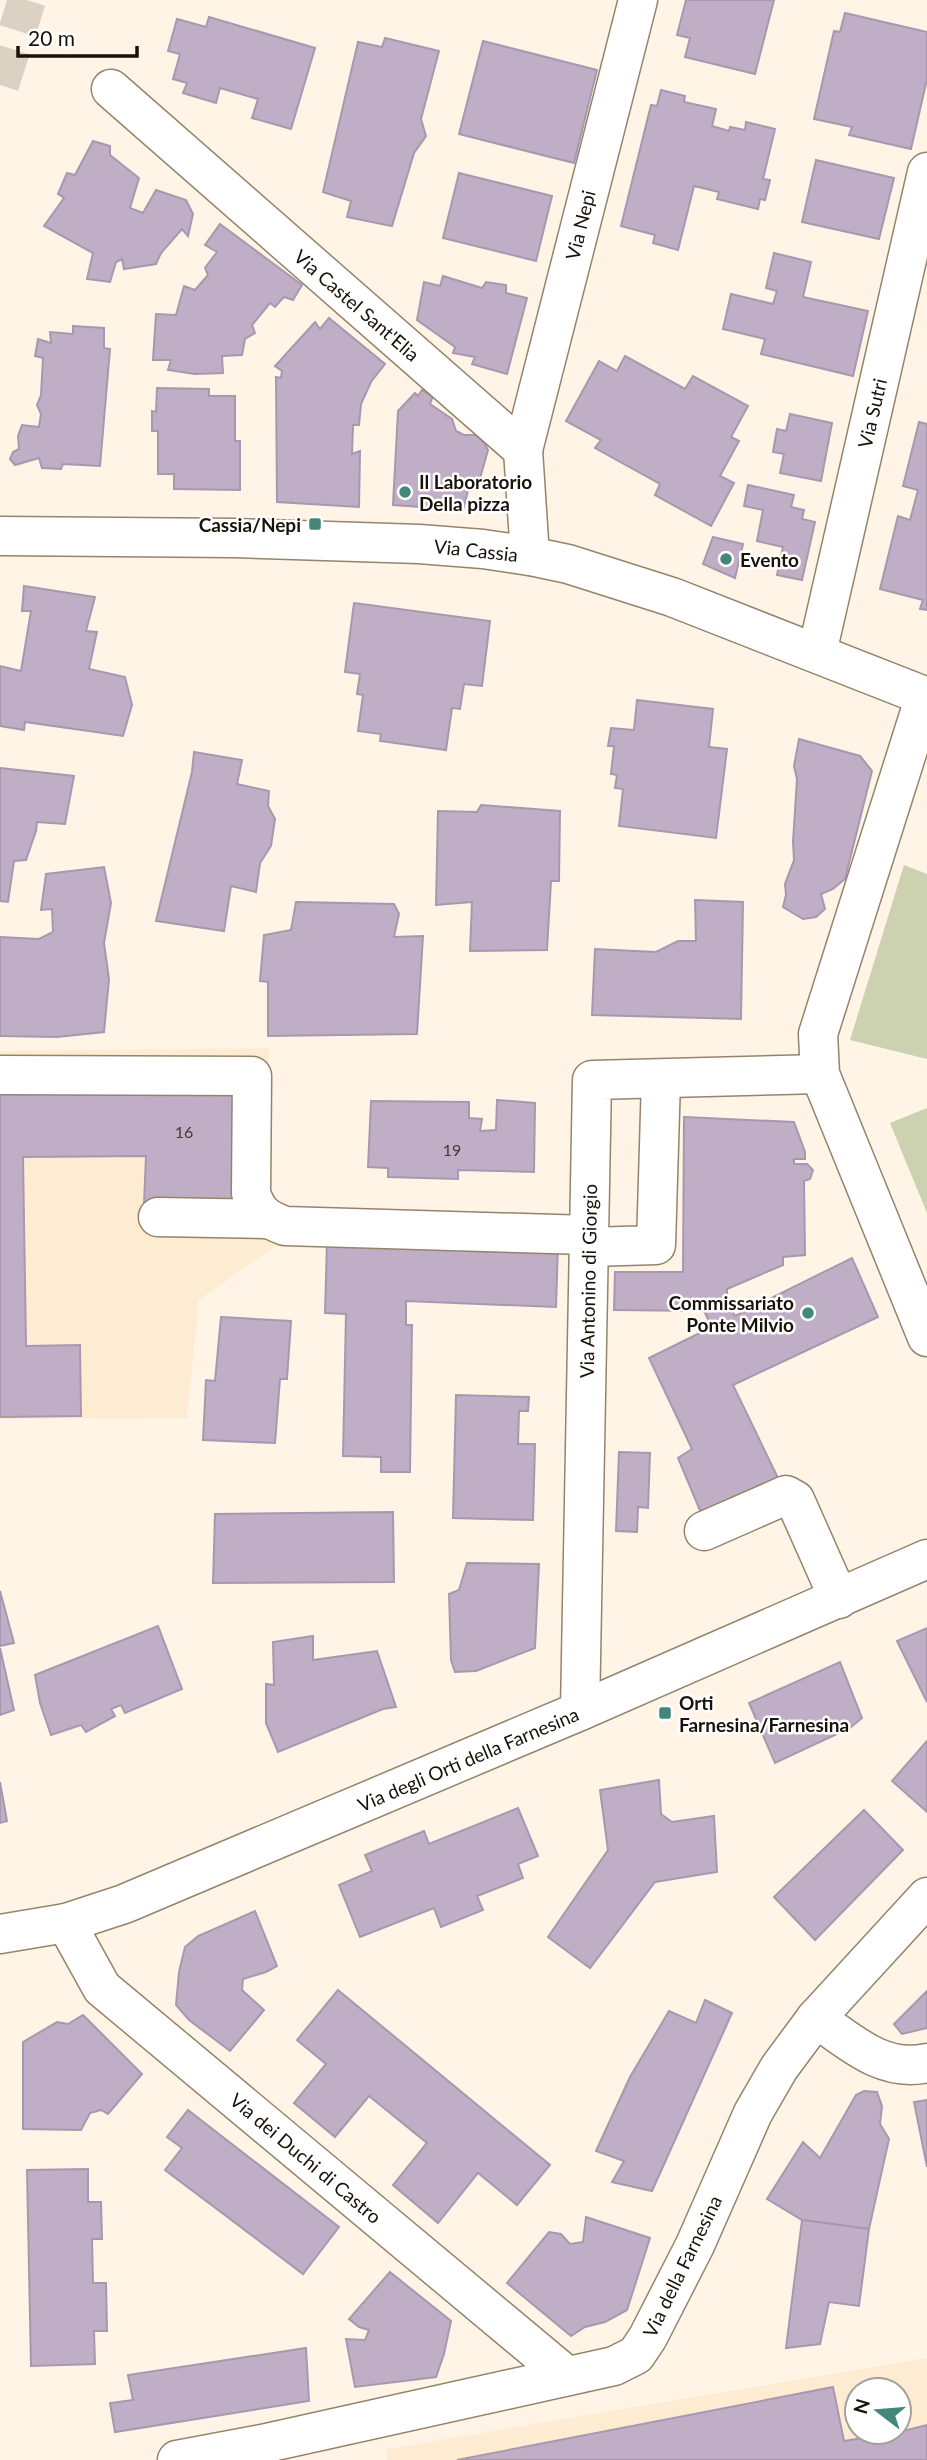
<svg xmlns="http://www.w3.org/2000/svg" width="927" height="2460" font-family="Lato,sans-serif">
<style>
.built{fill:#feecd2;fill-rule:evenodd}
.green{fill:#ccd1af}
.building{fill:#c0aec6;stroke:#a997af;stroke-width:2}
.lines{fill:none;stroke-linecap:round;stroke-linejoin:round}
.highway-tunnel{stroke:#dcd2c4;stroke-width:38;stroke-dasharray:38 19;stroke-linecap:butt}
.minor-casing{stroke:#94846c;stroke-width:41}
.minor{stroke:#fff;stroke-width:38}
.poi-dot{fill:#43877b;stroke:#fff;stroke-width:2.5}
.labels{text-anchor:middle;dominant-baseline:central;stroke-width:5;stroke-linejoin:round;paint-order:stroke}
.number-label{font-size:16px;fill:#423938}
.street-label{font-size:19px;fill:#181209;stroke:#fff}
.poi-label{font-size:19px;font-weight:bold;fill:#181209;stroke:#fff;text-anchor:start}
</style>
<rect width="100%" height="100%" fill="#fff4e5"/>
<g class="built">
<polygon points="269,1048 264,1195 283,1241 199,1300 187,1418 0,1419 0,1051"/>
<path d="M927 2358V2460H387V2449ZM857 2390H899V2432H857Z"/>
</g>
<g class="green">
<polygon points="904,865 927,874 927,1059 850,1040"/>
<polygon points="927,1108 927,1213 890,1123"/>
</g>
<g class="building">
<polygon points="686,0 774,0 755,74 685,57 690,38 677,35"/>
<polygon points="845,13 927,32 927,79 911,149 849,135 852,127 814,119 834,31 840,32"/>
<polygon points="209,17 315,48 291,129 252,118 258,99 220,88 216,103 183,93 187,83 173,79 180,54 168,51 177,19 206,27"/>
<polygon points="385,38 439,51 421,119 426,136 414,153 392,226 347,217 351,201 323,192 358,42 382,47"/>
<polygon points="483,41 597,70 574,163 459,134"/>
<polygon points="661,90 685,96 684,102 716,109 712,126 729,131 730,127 745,130 746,122 775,129 763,179 770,180 765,200 760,199 758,209 717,199 719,192 694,186 678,250 653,243 655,235 621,226 651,105 657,106"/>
<polygon points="93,141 110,146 110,155 139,178 130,208 143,213 156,190 186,200 193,214 188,236 182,229 161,253 156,264 124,269 122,259 116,262 110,282 87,279 93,253 44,226 64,198 58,194 67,173 75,175"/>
<polygon points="816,160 894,178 879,239 802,222"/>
<polygon points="459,173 552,196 536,261 443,238"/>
<polygon points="220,224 302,285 293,300 284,297 275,307 270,303 252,325 255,333 245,339 242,355 222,356 223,373 195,374 168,370 171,360 153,360 156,314 176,315 184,286 195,290 208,275 205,268 217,252 205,245"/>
<polygon points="774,253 811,262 803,297 868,311 853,376 761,354 765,339 723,329 731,294 773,304 777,291 766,288"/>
<polygon points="443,276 482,288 486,282 506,285 506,293 527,298 507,374 472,364 475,357 453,353 455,347 417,320 424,282 440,286"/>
<polygon points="329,318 385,364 371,382 361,404 359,425 353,425 352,454 360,451 359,507 277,502 276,377 281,378 282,371 275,366 315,322 320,329"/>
<polygon points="73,326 104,328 104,348 110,349 100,466 63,464 61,469 42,468 39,458 15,465 10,459 13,452 19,449 18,436 22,425 39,427 41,414 37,405 41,395 43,358 35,356 38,339 51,343 50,332 73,334"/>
<polygon points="625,356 685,389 693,376 748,406 731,437 739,441 720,476 734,483 711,526 655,495 660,484 595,448 601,440 566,421 599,361 617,371"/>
<polygon points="157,388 209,389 209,396 235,396 235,441 240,441 240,490 174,489 174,474 158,474 158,431 152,431 152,411 156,412"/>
<polygon points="422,390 433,396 430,404 452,419 456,431 464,435 476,435 484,442 488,450 479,482 471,479 463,510 393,505 398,411 415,393 418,396"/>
<polygon points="790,414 832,423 821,481 780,473 784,454 773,452 777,429 786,431"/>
<polygon points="919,422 927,424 927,610 920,609 923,600 880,589 898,516 910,520 918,490 903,486"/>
<polygon points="748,485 794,495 791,507 804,510 802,519 815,522 802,580 777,575 783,547 757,541 763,510 744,506"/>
<polygon points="713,537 743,544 735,578 703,564"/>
<polygon points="24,586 95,597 86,631 97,632 89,669 125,677 132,705 123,736 25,722 24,730 0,726 0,666 21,671 31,611 22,611"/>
<polygon points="354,603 490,621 482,686 464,684 460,709 452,708 446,750 380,741 381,734 358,731 363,695 357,694 360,674 345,672"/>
<polygon points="637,700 713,709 709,747 727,749 716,838 619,826 623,789 615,788 617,775 611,774 614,746 608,746 611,728 634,730"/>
<polygon points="799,739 860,756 872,771 845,879 833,889 821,894 825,909 816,917 803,919 783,907 786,895 785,884 794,860 793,842 797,779 794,766"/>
<polygon points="194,752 242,760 237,784 269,791 268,806 275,819 271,846 260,863 256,892 231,886 224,931 156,921 192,772"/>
<polygon points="0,768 74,776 65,824 37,822 36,831 26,860 14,861 8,902 0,901"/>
<polygon points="481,805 560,811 559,881 551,881 547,950 470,951 472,902 436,905 438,811 477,812"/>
<polygon points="104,867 111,903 104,943 109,979 104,1032 57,1037 0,1036 0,937 39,939 53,932 52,909 41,910 46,874"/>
<polygon points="695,900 743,902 741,1019 592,1015 595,949 656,952 678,941 696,941"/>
<polygon points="296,902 394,904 399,914 394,937 423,936 417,1034 268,1036 268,982 260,981 264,935 291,930"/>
<polygon points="0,1082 237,1090 238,1203 144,1204 146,1156 23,1157 26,1346 80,1345 81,1416 0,1417"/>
<polygon points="497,1100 535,1103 534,1172 458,1170 458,1179 388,1177 388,1168 368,1167 371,1101 469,1102 469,1118 482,1119 480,1131 496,1130"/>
<polygon points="684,1117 794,1122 805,1152 805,1159 794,1159 794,1164 807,1164 813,1170 810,1179 804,1181 805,1255 783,1257 783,1265 727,1289 727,1302 735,1316 852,1258 878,1317 733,1385 778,1478 701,1513 678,1458 692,1449 649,1358 712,1327 704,1311 614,1310 615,1272 683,1272"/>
<polygon points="327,1242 558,1245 556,1307 406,1301 406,1325 412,1325 410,1472 381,1472 381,1457 343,1456 346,1314 325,1313"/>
<polygon points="221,1317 291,1321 287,1379 280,1379 275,1443 203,1440 206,1380 215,1381"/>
<polygon points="456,1395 529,1397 528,1411 519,1411 518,1444 535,1444 533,1520 453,1518"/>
<polygon points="619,1452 650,1453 648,1508 638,1507 637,1532 616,1531"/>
<polygon points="393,1512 394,1582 213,1583 215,1514"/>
<polygon points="467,1563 539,1564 535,1648 476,1671 455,1672 451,1660 449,1594 459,1590"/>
<polygon points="0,1591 14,1643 0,1646"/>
<polygon points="158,1626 182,1689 125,1713 121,1705 111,1709 115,1716 86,1732 81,1725 51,1735 40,1703 35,1675"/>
<polygon points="927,1628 927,1702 897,1641"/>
<polygon points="313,1636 313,1660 377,1651 396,1707 383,1709 278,1752 266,1723 266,1684 274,1685 273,1642"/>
<polygon points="0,1648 14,1710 0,1715"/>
<polygon points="840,1662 862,1718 850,1728 775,1763 749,1703"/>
<polygon points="927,1741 927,1812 892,1781"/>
<polygon points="659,1780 661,1814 672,1822 714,1816 717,1872 655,1882 590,1968 548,1937 608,1850 600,1790"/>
<polygon points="0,1782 7,1821 0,1823"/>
<polygon points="518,1808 538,1856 518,1864 523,1878 477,1896 483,1910 441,1927 434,1908 360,1937 339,1885 372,1871 365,1855 424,1831 429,1844"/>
<polygon points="864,1810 903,1850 815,1940 774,1897"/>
<polygon points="255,1911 277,1966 266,1972 243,1979 242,1990 264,2010 230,2051 189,2020 176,2005 179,1972 185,1947 198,1936"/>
<polygon points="338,1990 550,2165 517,2205 478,2173 438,2223 393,2185 427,2143 369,2096 335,2137 294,2103 326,2064 297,2040"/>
<polygon points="927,1991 927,2028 902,2034 894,2024"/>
<polygon points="705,2000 732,2013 652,2191 612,2182 624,2161 596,2151 630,2077 669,2011 696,2023"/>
<polygon points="83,2015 142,2074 108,2114 101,2110 90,2113 81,2130 23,2129 23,2042 57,2022 68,2024"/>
<polygon points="864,2091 877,2092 882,2106 880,2124 889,2139 869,2229 802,2220 767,2199 803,2142 820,2158 856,2095"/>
<polygon points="927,2100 927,2167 914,2102"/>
<polygon points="188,2110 339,2227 303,2274 165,2170 182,2148 167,2137"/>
<polygon points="88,2169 88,2202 101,2202 102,2239 92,2239 93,2283 106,2283 107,2331 94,2331 95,2364 31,2366 27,2170"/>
<polygon points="586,2217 650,2238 627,2310 605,2322 585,2327 571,2336 507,2283 549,2232 561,2234 570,2244 583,2242"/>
<polygon points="802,2220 869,2229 859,2306 829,2302 820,2344 786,2348"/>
<polygon points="390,2272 451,2321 444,2354 436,2377 355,2387 346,2339 365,2340 369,2330 359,2327 349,2319"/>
<polygon points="306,2348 309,2401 115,2432 110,2403 133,2400 128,2375"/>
<polygon points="833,2387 844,2441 899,2432 927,2425 927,2460 457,2460"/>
</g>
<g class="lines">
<polyline class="highway-tunnel" points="0,85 27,0"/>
<g class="minor-casing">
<g id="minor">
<polyline points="111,89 523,450 530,556"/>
<polyline points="523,450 638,0"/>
<polyline points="0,536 235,538 419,544 483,549 530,556 568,564 672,597 927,697"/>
<polyline points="817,653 927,172"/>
<polyline points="925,696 818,1034 820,1074 927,1337"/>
<path d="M0 1075 252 1076 251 1193C257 1213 266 1219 285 1226L588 1235"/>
<polyline points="158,1217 266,1219"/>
<polyline points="589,1247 656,1245 661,1079"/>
<polyline points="704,1531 786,1495 795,1500 839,1599"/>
<polyline points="580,1711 592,1080 820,1074"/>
<polyline points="66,1923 102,1988 567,2376"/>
<polyline points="0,1934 66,1923 124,1904 580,1711 927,1559"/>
<path d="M816 2018C850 2042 883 2073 927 2063"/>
<polyline points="177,2460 262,2444 614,2366 636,2355 648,2337 695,2245 753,2113 779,2068 816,2018 927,1897"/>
</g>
</g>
<use href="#minor" class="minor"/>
</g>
<g class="poi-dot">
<circle cx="405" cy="492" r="7"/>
<rect x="308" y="517" width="14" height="14" rx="3.5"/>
<circle cx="726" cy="559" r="7"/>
<circle cx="808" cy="1313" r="7"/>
<rect x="658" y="1706" width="14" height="14" rx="3.5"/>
</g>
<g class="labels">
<g class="number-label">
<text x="184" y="1131">16</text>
<text x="452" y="1149">19</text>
</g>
<g class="street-label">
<text transform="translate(580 225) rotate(-76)">Via Nepi</text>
<text transform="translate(357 305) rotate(41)">Via Castel Sant'Elia</text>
<text transform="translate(872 413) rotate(-77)">Via Sutri</text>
<text transform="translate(476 550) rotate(6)">Via Cassia</text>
<text transform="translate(588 1281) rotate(-89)">Via Antonino di Giorgio</text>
<text transform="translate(468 1759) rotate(-23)">Via degli Orti della Farnesina</text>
<text transform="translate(306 2158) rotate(40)">Via dei Duchi di Castro</text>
<text transform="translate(682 2266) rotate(-64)">Via della Farnesina</text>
</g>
<g class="poi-label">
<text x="419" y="481">Il Laboratorio<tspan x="419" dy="22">Della pizza</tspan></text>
<text x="301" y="524" text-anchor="end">Cassia/Nepi</text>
<text x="740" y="559">Evento</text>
<text x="794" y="1302" text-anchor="end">Commissariato<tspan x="794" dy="22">Ponte Milvio</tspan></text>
<text x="679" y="1702">Orti<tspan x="679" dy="22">Farnesina/Farnesina</tspan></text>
</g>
</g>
<g transform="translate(878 2411) rotate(286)"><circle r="33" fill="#ffffff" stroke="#a3a09d" stroke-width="2"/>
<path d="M0-5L12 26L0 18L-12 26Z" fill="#43877b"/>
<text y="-10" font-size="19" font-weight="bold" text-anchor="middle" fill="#181209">N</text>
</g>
<path d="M18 46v10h119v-10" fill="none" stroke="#181209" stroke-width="3.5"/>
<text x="28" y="46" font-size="21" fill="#181209" stroke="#ffffff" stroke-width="5" paint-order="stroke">20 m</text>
</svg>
